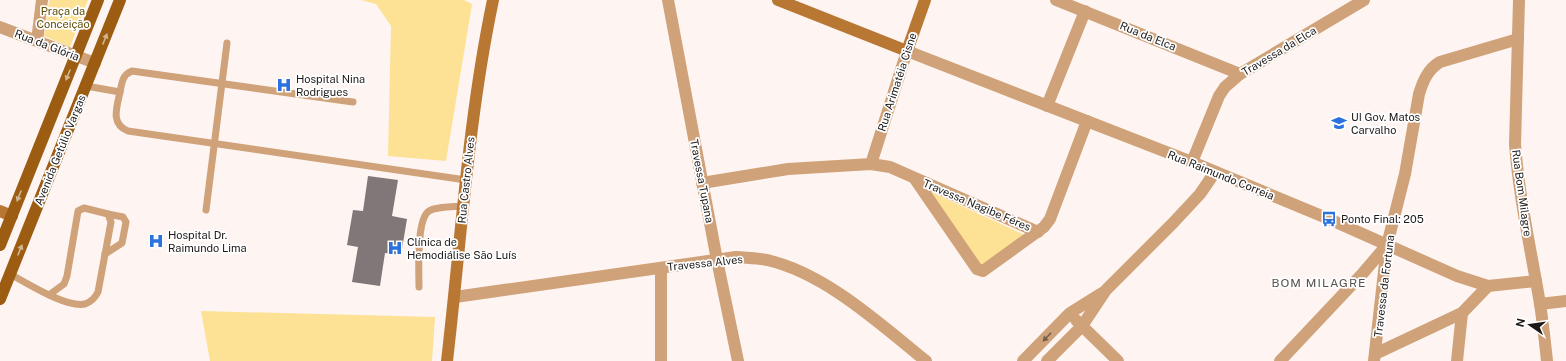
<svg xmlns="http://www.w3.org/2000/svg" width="1566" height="361" font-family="'Public Sans',sans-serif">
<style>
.green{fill:#fde194}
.building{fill:#7f7778}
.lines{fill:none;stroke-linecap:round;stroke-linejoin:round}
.lane{stroke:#cfa279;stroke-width:7}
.street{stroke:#cfa279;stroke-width:12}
.secondary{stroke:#b97734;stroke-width:12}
.primary{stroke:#9c5d12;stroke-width:12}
.oneway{fill:#d2b694}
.oneway2{fill:#765e48}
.labels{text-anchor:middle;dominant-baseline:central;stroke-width:3.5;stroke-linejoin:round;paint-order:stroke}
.park-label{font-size:11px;fill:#604c05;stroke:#fff}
.street-label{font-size:11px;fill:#1c1918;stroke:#fff}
.poi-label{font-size:11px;fill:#1c1918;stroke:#fff;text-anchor:start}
.neighbourhood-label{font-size:12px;letter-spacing:1px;fill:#595250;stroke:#fff}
</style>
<rect width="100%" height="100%" fill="#fef5f3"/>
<g class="green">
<polygon points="49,0 88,0 70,47 44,36"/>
<polygon points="361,0 464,0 472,4 446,161 388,156 391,26 376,4"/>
<polygon points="929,191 1025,235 980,270"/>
<polygon points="201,311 435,317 432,361 210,361"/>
</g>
<polygon class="building" points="368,176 398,180 392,216 407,219 401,255 385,253 380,286 352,282 358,247 347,245 353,210 363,211"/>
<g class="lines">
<g class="lane">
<path d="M86 86 120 92C122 83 122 75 132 71L353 102"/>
<path d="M120 92C117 107 110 124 128 131L466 180"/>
<polyline points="206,210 227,43"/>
<polyline points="105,254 122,243 126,222 123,217 108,214"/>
<path d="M10 274C27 283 66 308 85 304 91 302 95 298 98 292L111 222 108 214 84 208 78 211 67 276 64 284 49 295"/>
<path d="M419 287C419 272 416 219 429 211 437 206 455 207 464 206"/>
</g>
<g class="street">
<polyline points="668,0 717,260 738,361"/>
<polyline points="1056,0 1240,74"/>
<path d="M1519 0 1515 144C1519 198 1531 250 1540 304 1543 323 1545 342 1547 361"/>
<polyline points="0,27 95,63"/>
<polyline points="37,41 42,0"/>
<polyline points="1047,106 1085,11"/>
<polyline points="1192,162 1219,96 1225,87 1240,74 1364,0"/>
<polyline points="871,164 907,51 1192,162 1329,219 1457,276 1488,286 1536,281"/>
<polyline points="915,179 977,269 983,271 1044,227 1050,219 1087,121"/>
<polyline points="702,183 788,169 871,164 890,167 1038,232"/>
<polyline points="661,268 661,361"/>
<path d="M455 297 736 257C746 258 757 258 767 260 825 273 880 324 926 361"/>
<polyline points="1540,304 1566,301"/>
<polyline points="1076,320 1118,361"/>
<polyline points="1375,354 1462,313 1488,286"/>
<polyline points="1023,361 1070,313 1102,293"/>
<polyline points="1047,361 1082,326 1106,290 1173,223 1200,194 1215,172"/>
<polyline points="1280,361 1363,273 1387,245"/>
<path d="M1374 361 1387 245 1405 174 1419 94C1423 81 1428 69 1440 62L1518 39"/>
<polyline points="1457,361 1462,313"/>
</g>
<g class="secondary">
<polyline points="778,0 907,51 925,0"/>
<polyline points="0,211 12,216"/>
<path d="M447 361C461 241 468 119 493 0"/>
</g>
<g class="primary">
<polyline points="0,245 98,0"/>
<polyline points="0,299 120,0"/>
</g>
</g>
<defs><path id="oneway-solid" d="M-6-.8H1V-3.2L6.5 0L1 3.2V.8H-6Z"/></defs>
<g class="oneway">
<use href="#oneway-solid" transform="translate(105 39) rotate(-68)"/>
<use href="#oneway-solid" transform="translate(68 75) rotate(112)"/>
<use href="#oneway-solid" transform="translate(19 196) rotate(112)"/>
<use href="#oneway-solid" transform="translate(20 250) rotate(-68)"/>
</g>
<use class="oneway2" href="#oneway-solid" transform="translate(1047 337) rotate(134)"/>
<defs>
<g id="hospital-bare" transform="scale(1.2)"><path d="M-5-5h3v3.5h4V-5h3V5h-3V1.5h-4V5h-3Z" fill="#2b72df" stroke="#fff" stroke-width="2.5" paint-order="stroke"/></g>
<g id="school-bare" transform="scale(1.2)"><path d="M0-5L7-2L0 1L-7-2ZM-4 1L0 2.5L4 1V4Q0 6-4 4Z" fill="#2b72df" stroke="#fff" stroke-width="2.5" paint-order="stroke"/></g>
<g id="bus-bare" transform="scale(1.2)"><path d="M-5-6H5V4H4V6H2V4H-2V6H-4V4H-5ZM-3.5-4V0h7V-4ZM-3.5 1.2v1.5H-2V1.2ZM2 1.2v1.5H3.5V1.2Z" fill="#2b72df" stroke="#fff" stroke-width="2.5" paint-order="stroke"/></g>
</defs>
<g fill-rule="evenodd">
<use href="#hospital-bare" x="284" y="85"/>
<use href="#school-bare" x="1339" y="123"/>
<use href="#bus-bare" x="1329" y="219"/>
<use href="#hospital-bare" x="156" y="241"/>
<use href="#hospital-bare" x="395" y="248"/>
</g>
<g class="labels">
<g class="park-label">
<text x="63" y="11">Praça da<tspan x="63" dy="13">Conceição</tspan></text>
</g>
<g class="street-label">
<text transform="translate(1148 36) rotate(22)">Rua da Elca</text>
<text transform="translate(47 45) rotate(21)">Rua da Glória</text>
<text transform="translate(1279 51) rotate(-31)">Travessa da Elca</text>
<text transform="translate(897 82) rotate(-72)">Rua Arimatéia Cisne</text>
<text transform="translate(60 150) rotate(-68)">Avenida Getúlio Vargas</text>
<text transform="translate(1221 175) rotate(22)">Rua Raimundo Correia</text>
<text transform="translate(466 180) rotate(-84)">Rua Castro Alves</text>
<text transform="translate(702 181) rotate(79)">Travessa Tupana</text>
<text transform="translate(1522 193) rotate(82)">Rua Bom Milagre</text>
<text transform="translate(977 205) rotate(23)">Travessa Nagibe Féres</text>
<text transform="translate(705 263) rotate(-6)">Travessa Alves</text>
<text transform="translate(1384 286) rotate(-83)">Travessa da Fortuna</text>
</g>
<g class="poi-label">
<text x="296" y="79">Hospital Nina<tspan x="296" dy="13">Rodrigues</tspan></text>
<text x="1351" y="117">UI Gov. Matos<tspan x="1351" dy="13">Carvalho</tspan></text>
<text x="1341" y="219">Ponto Final: 205</text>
<text x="168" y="235">Hospital Dr.<tspan x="168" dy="13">Raimundo Lima</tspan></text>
<text x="407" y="242">Clínica de<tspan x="407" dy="13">Hemodiálise São Luís</tspan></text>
</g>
<g class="neighbourhood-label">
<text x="1319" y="283">BOM MILAGRE</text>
</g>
</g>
<g transform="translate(1530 325) rotate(283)" stroke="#ffffff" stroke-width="3" paint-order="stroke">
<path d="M0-3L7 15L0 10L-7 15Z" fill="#1c1918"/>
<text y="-6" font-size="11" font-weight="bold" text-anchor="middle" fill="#1c1918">N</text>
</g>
</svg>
